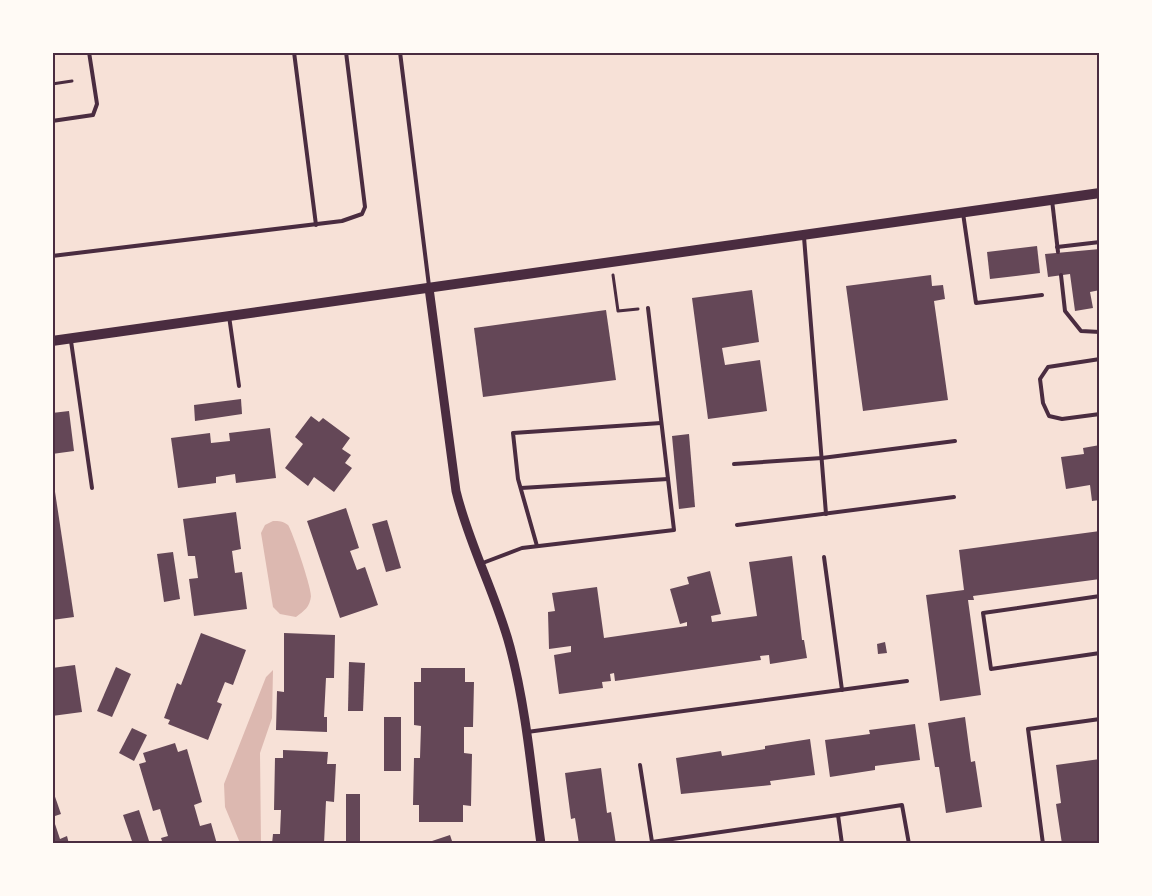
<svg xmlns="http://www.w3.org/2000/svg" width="1152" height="896" font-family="Lato,sans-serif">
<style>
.water{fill:#dcb8b0}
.building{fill:#644757}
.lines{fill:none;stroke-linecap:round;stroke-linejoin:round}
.path{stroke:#4a2c40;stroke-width:3}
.service{stroke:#4a2c40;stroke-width:4}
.tertiary{stroke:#4a2c40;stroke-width:9}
.secondary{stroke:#4a2c40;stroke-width:10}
.neatline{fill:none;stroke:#4a2c40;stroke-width:2}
</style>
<rect width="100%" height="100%" fill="#f7e1d7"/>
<g class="water">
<path d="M273 521C279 521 283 521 288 525 292 530 312 589 311 596 310 607 304 611 296 617L280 614 273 607 261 533 265 525Z"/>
<polygon points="273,670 272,718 260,753 261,843 240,843 225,807 224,784 266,677"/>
</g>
<g class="building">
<polygon points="1037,246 1040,273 990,279 987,252"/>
<polygon points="1100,249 1100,290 1090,292 1093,308 1075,311 1070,274 1048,277 1045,254"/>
<polygon points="931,275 932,286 943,285 945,299 934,301 948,400 863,411 846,286"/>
<polygon points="752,290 759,342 722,348 725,365 760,360 767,411 708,419 692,298"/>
<polygon points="606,310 616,380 483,397 474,328"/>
<polygon points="241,399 242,414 195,421 194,405"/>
<polygon points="69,411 74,451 52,454 52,413"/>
<polygon points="311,416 319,422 323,418 350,438 342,449 351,455 345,463 352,468 334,492 314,477 308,486 285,468 303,444 295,437"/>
<polygon points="270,428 276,478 236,483 235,474 216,477 216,483 178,488 171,438 210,433 211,443 230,441 229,433"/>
<polygon points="689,434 695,507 679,509 672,436"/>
<polygon points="1100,445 1100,500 1092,501 1090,485 1066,489 1061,457 1084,454 1083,448"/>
<polygon points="52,472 74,617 52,620"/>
<polygon points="346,508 359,548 350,551 357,570 365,567 378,605 340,618 307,521"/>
<polygon points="236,512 241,549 232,551 235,573 242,572 247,609 194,616 189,579 198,578 195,556 188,556 183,519"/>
<polygon points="387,520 401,568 386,572 372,524"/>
<polygon points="1100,531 1100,579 973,596 974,600 968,600 981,695 940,701 926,595 964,590 959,550"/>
<polygon points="173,552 180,599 164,602 157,554"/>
<polygon points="792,556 802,640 804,640 807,658 770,664 769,655 760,656 761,660 615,681 614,673 610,674 611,681 602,682 603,688 559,694 554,655 571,652 571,646 549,649 548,612 555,611 552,593 597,587 604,638 687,626 687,622 680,624 670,589 689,584 687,577 710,571 721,614 711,616 712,622 757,616 749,562"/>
<polygon points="201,633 246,650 233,685 225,682 217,702 222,704 208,740 168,724 170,720 164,718 177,683 181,685"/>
<polygon points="284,633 335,635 334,678 326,678 324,717 327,717 327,732 276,730 277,691 284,692"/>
<polygon points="885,642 887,653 878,654 877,644"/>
<polygon points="349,662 365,663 363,711 348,711"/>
<polygon points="75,665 82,712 52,716 52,668"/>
<polygon points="116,667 131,674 112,717 97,711"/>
<polygon points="421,668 465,668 465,682 474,682 473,727 464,727 464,753 472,754 471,806 463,805 463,822 419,822 419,805 413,805 414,758 420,758 421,726 414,725 414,682 421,682"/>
<rect x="384" y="717" width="17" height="54"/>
<polygon points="965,717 971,762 975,761 982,807 946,813 939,767 935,767 928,723"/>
<polygon points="915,724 920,760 875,766 875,770 830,777 825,740 870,734 869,730"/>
<polygon points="132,728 147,735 134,761 119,753"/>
<polygon points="810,739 815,775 770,781 771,785 681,794 676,758 721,751 722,756 765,749 765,746"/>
<polygon points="175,743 178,752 187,749 202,802 194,805 200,826 211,823 217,844 163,844 161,838 168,836 160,809 153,811 139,764 146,762 143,753"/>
<polygon points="283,750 328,752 327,764 336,764 334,802 326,801 324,844 272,844 273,834 280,834 281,810 274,810 275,758 283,758"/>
<polygon points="1100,759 1100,844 1062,844 1056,804 1061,803 1056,765"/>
<polygon points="601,768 607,813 611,812 616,844 579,844 575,818 571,819 565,773"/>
<polygon points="52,788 61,814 52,817"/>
<rect x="346" y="794" width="14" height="50"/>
<polygon points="139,810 150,844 133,844 123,815"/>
<polygon points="53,818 60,839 67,836 69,844 52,844"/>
<polygon points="450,835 453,844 426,844 426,843"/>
</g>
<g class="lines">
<g class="path">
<polyline points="52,84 72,81"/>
<polyline points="613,275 618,311 638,309"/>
</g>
<g class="service">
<polyline points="294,52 316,225"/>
<polyline points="400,52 429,286"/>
<polyline points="52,121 93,115 97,104 89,52"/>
<polyline points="1052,200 1058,252"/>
<polyline points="963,213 976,303 1042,295"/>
<polyline points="804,237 826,514"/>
<polyline points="1057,247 1100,242"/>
<polyline points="52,256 342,221 362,214 365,207 346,52"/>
<polyline points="1061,275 1065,311 1081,331 1100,332"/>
<polyline points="229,316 239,386"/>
<polyline points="71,341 92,488"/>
<polyline points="1100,359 1048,367 1040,379 1043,403 1049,416 1062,419 1100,414"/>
<polyline points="734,464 822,458 955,441"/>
<polyline points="521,488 668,479"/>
<polyline points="737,525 954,497"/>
<polyline points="537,546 518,479 513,433 661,423"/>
<polyline points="824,557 842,690"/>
<polyline points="480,564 522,548 674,530 648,308"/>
<polyline points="1100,596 983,613 991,669 1100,653"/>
<polyline points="527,732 907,681"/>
<polyline points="640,765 652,842 838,815 842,844"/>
<polyline points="838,815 902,805 909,844"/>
<polyline points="1043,844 1028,729 1100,719"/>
</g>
<path class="tertiary" d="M429 288 456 491C469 545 496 594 510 647 527 711 532 778 541 844"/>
<polyline class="secondary" points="52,341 1100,193"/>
</g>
<rect width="1152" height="896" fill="none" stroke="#fffaf5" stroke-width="108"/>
<rect x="54" y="54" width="1044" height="788" class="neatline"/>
</svg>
